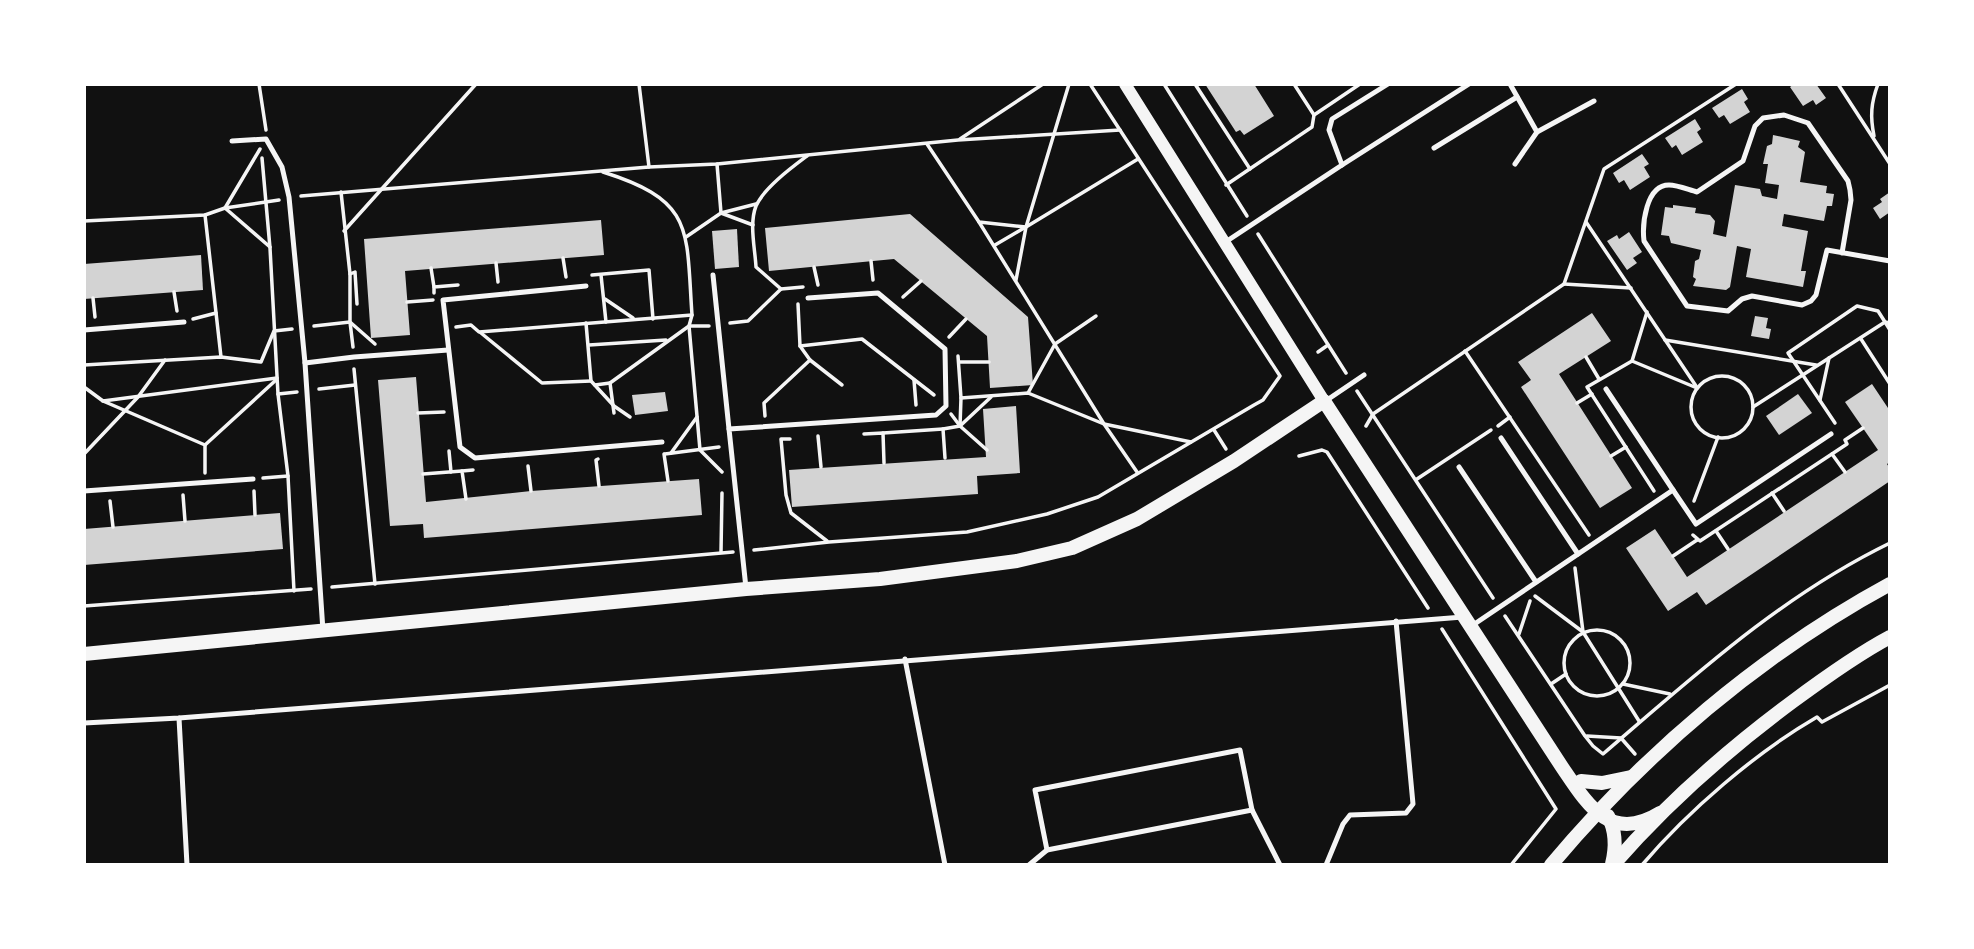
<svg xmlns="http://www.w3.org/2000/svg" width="1974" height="949" font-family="'Roboto Condensed',sans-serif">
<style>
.building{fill:#d3d3d3}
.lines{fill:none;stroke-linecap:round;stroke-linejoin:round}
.path{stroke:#f5f5f5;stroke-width:3.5}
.service{stroke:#f5f5f5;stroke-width:5}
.tertiary{stroke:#f5f5f5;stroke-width:12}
.secondary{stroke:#f5f5f5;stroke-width:14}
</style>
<rect width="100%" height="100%" fill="#111"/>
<g class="building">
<polygon points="1205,84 1254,84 1274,116 1244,135 1240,130 1236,132"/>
<polygon points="1794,84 1816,84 1826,98 1816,105 1813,100 1803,106 1790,87"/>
<polygon points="1742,89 1748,99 1744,102 1750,112 1730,124 1724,115 1719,118 1712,108"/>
<polygon points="1695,119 1701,129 1697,132 1703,142 1682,155 1676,145 1672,148 1665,138"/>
<polygon points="1773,135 1800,141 1798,147 1805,152 1800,182 1827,186 1826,193 1834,194 1832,206 1827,206 1824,221 1784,214 1782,226 1808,231 1801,271 1806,271 1803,287 1746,277 1751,249 1737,246 1730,287 1726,290 1693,286 1696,279 1693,277 1695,261 1699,259 1701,250 1671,243 1669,236 1661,235 1665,207 1673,208 1673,205 1696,208 1695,213 1710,215 1715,221 1713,234 1726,237 1735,185 1760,189 1762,196 1777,199 1779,185 1765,183 1768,164 1763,164 1767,146 1772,144"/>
<polygon points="1642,154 1649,164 1644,167 1650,177 1630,190 1624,180 1619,183 1613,173"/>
<polygon points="1890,192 1890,212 1880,219 1873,208 1882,202 1880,199"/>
<polygon points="910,214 1028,317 1033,385 990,388 987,336 894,259 769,271 765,228"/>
<polygon points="601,220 604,255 405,271 410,335 371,338 364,239"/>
<polygon points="737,229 739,267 715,269 712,231"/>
<polygon points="1629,232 1642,252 1633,258 1637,263 1627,270 1607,241 1617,235 1619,239"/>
<polygon points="201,255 203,290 84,299 84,264"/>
<polygon points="1592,313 1611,341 1559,374 1632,488 1600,508 1521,387 1531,380 1518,362"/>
<polygon points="1755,316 1768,318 1766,328 1771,329 1769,339 1751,336"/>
<polygon points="416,377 426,502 531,491 699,479 702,515 424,538 423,524 390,526 378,380"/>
<polygon points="1872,384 1890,411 1890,462 1887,464 1890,469 1890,481 1706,605 1697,592 1668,611 1626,548 1655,529 1687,577 1878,450 1845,402"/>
<polygon points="665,392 668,411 635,415 632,395"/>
<polygon points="1798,394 1812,413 1779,435 1766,416"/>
<polygon points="1016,406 1020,473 977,476 978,494 792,507 789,470 986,457 983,409"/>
<polygon points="280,513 283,549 84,565 84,529"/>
</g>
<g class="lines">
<g class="path">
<polyline points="259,84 266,130"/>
<polyline points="639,84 649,167"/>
<polyline points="1164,84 1247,216"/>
<polyline points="1195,84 1250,169"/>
<polyline points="1294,84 1314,115"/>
<polyline points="1838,84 1890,164"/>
<polyline points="84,85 85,84"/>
<path d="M1874 136C1870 116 1871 103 1878 84"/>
<polyline points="960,139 1043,84"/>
<polyline points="927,144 979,222 1026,227 1138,159"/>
<polyline points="260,149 225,208 270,247"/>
<polyline points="262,158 270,248 278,394 288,476 294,591"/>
<polyline points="717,164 721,213 753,225"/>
<path d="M603 172C695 201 686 229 692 315L689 326 700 450 722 472"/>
<polyline points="1226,185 1312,127 1314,115 1360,84"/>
<polyline points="341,192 350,274 350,322 353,347"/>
<polyline points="301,196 649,167 717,164 958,140 1120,130"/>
<polyline points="205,215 221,357"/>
<polyline points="84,221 205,215 225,208 279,200"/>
<polyline points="979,222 1104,424 1137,472"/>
<polyline points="1586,222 1696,386"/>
<polyline points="344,231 476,84"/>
<polyline points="1258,234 1346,373"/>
<polyline points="686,237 721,213 756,204"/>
<polyline points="995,245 1024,228"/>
<polyline points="563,258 566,277"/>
<polyline points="871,261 873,280"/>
<polyline points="496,263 498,282"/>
<polyline points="814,267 818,285"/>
<polyline points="431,268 434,287"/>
<polyline points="350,274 355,272 357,304"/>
<polyline points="592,275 649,270 653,319"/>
<polyline points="601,275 606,322"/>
<polyline points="1016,280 1026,227 1069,84"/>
<polyline points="1564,284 1631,288"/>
<polyline points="781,289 803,287"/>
<polyline points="174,292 177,311"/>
<polyline points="434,293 434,287 458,285"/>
<polyline points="903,297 921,281"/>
<polyline points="93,298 95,317"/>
<polyline points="605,299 633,318"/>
<polyline points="407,302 433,300"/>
<polyline points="193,319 216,313"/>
<polyline points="586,323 591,381 614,406 630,417"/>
<path d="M730 323 748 321 781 289 756 267C755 248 749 224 756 206 764 188 791 168 807 156"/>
<polyline points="314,326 350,322 375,344"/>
<polyline points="456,327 471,325 479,332 692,315"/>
<polyline points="481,333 542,383 591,381"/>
<polyline points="949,337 966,319"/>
<polyline points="1861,339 1890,384"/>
<polyline points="1665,340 1816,365"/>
<polyline points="589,345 666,340"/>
<polyline points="800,346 862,339 934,395"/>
<polyline points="1465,351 1589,535"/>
<polyline points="1318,352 1328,345"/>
<polyline points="958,356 961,398 1028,393 1104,424 1191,442"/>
<polyline points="1586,357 1599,379"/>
<polyline points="810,360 842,385"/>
<polyline points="1632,361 1647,312"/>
<polyline points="959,362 989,362"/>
<polyline points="84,365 221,357 261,362 274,331 292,329"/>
<polyline points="354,369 375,584"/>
<circle cx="1722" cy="407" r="31"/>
<polyline points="914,380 916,405"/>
<polyline points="595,385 610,383"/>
<polyline points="84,387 103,401 205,445 205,473"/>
<polyline points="319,389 355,385"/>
<polyline points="1357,391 1493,598"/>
<polyline points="1028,393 1055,344 1096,316"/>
<polyline points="278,394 297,392"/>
<polyline points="961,398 960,426 987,450"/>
<polyline points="1820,400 1829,358"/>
<polyline points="103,401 277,378"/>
<polyline points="1577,403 1592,394"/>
<polyline points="1753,407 1885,322 1890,330"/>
<polyline points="418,413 444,412"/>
<polyline points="614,413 610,383 689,326 709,326"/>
<polyline points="951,414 960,426"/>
<polyline points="765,416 764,403 810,360 800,346 798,304"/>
<polyline points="1835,423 1788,353 1857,306 1878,311 1885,322 1890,323"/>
<polyline points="1366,426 1373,414 1564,284 1604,169 1736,84"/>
<polyline points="1498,426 1510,417"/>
<polyline points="1214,430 1226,449"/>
<polyline points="883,433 943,429"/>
<polyline points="864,434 883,433 884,463"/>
<polyline points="818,436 821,467"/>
<polyline points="790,439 781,439 786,495 791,513 827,541"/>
<polyline points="205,445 276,380"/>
<polyline points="449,451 451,472"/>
<polyline points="671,453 697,417"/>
<polyline points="84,454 138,397 165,360"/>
<polyline points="664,454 668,481"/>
<polyline points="665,454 719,447"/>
<polyline points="1832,454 1845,472"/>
<polyline points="1299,456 1322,450 1327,452 1428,608"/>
<polyline points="1611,456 1626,447"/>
<polyline points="945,458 943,429 960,426 991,397"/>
<polyline points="598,459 596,460 599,486"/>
<polyline points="528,466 531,491"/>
<polyline points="423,474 462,471"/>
<polyline points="263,478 288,476"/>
<polyline points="1417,479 1491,430"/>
<polyline points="254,491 255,515"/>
<polyline points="1654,491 1587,387 1632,361 1697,388"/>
<polyline points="1772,493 1784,511"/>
<polyline points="183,495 185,521"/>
<polyline points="466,499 462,471 473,470"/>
<polyline points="110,501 113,527"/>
<polyline points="1694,501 1718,437"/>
<polyline points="1716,531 1728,549"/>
<polyline points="1693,535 1700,541 1847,444 1845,440 1863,428"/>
<polyline points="754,550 829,542 967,532 1047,514 1098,497 1254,405 1263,400 1280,376 1090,84"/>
<polyline points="721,552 722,493"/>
<polyline points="1673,556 1697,540"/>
<polyline points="1575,568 1583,632"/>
<polyline points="332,587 733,552"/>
<polyline points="1535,596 1583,632 1639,721"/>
<polyline points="84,606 311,589"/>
<path d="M1505 616 1585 736 1593 746 1603 754C1694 676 1781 596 1890 543"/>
<polyline points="1442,629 1556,809 1511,865"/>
<circle cx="1597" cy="663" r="33"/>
<polyline points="1519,634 1530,601"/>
<polyline points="1551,684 1566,674"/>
<polyline points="1623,684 1670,694"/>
<polyline points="1587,736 1621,738 1635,754"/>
<path d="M1642 865C1688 811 1755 753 1817 717L1822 722 1890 685"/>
</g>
<g class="service">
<polyline points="1510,84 1537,132 1594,101"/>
<polyline points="232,141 266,139 282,167 289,197 305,363 323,631"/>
<polyline points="1434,148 1517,97"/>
<polyline points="1515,164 1537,132"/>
<polyline points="1342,165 1469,84"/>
<polyline points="1224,243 1342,165 1329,130 1332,119 1388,84"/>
<path d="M1842 253 1851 200 1850 190 1848 181 1808 123 1784 115 1763 118 1755 126 1743 161 1697 192C1689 190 1678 185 1669 185 1646 185 1642 224 1644 241L1687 306 1728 311 1742 299 1752 296 1802 305 1811 301 1816 295 1827 250 1890 261"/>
<polyline points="713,275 729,429"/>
<polyline points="586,286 443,300 460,447 475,458 662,442"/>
<polyline points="84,330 184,322"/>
<polyline points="305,363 354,357 448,350"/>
<polyline points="1606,389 1673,490"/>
<polyline points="1327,400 1364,375"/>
<polyline points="1501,438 1578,554"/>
<polyline points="1459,467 1536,582"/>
<polyline points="84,491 253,479"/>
<polyline points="746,588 729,429 936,415 946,406 945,349 878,293 808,298"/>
<polyline points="1473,625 1673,490 1696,524 1831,434"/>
<polyline points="905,659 945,865"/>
<polyline points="179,718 187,865"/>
<polyline points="84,723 179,718 1463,617"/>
<polygon points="1240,750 1252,810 1047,850 1035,790"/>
<polyline points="1252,810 1280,865"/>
<polyline points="1029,865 1047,850"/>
<polyline points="1326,865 1343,824 1350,815 1406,813 1413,804 1396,621"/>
</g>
<polyline class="tertiary" points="1125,84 1324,401"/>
<g class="secondary">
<path d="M84 654 746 589 880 579 1017 561 1072 548 1137 519 1234 461 1324 401 1562 767C1587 804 1610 844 1660 813"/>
<polyline points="1581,781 1602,783 1631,777"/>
<path d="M1608 816C1616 831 1616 848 1612 864"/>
<path d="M1551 865C1645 753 1761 654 1890 584"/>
<path d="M1613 865C1666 804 1726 751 1792 702 1823 679 1856 655 1890 637"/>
</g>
</g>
<rect width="1974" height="949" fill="none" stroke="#ffffff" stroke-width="172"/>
</svg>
